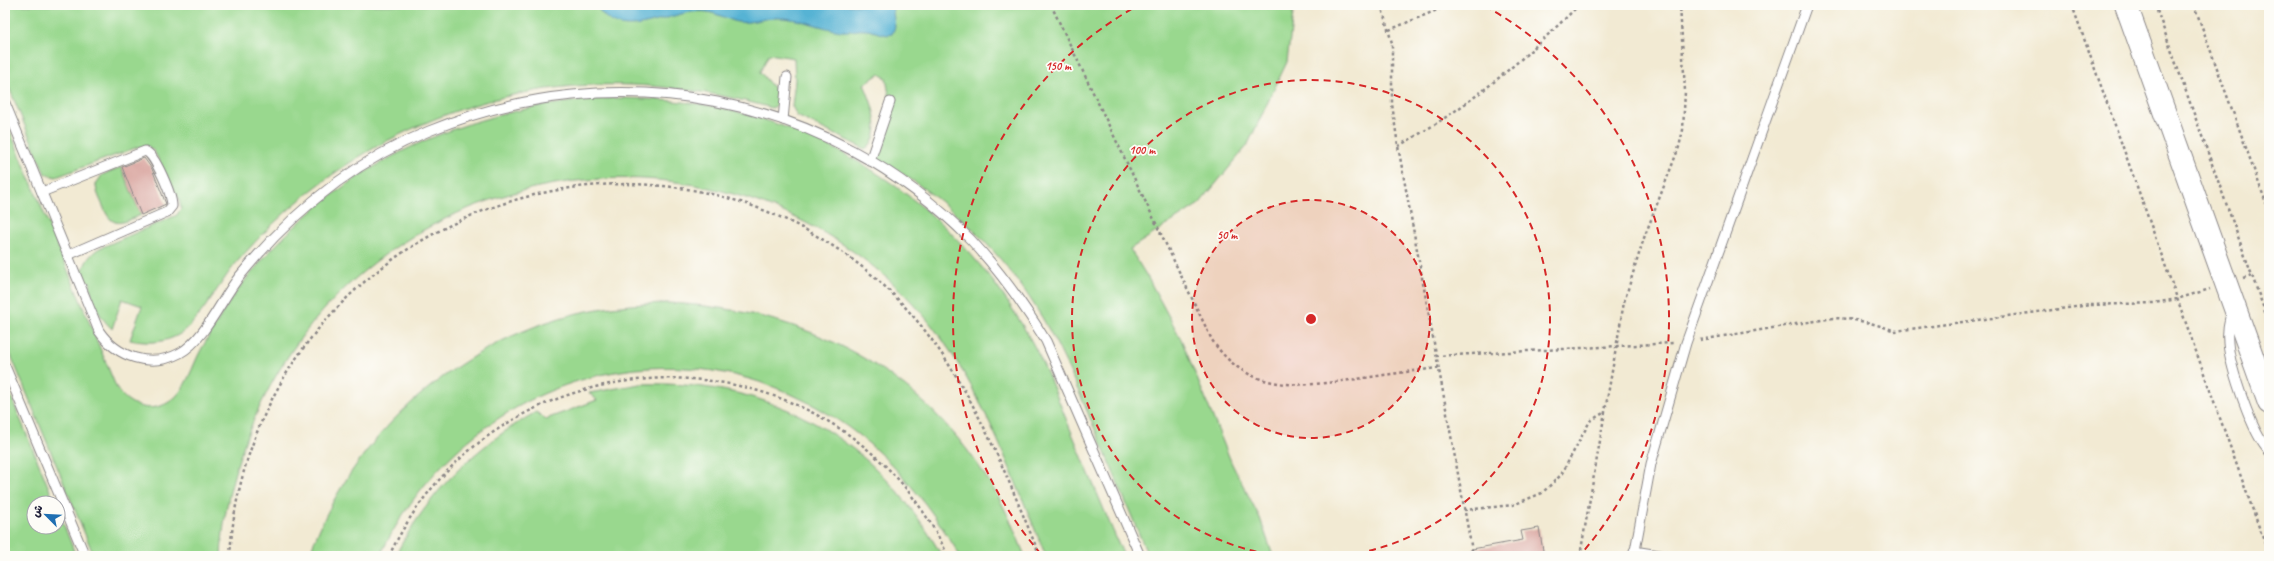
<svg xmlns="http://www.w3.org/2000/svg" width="2274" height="561" font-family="Caveat,'Playpen Sans Arabic',sans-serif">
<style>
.green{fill:#99d88e;stroke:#5e7d64}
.water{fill:#56b3d4;stroke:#3c6a88}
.building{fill:#daa7a2}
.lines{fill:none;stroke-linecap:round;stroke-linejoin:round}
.service-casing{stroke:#8a8687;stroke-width:11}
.tertiary-casing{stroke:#8a8687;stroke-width:24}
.path{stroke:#8a8687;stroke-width:2.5;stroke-dasharray:3 3;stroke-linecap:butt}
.service{stroke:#fff;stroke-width:9}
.tertiary{stroke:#fff;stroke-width:22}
.ring{fill:none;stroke:#d62828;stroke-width:2;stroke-dasharray:7 5}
.centre{fill:#d62828;stroke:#fdfcf7;stroke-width:2}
.ring-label{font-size:12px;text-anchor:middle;font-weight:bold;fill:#d62828;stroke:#fdfcf7;stroke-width:3.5;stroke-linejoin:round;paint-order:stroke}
</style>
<rect width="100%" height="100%" fill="#fdfcf7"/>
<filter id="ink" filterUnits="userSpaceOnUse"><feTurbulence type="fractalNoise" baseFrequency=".025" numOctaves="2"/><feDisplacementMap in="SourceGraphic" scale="8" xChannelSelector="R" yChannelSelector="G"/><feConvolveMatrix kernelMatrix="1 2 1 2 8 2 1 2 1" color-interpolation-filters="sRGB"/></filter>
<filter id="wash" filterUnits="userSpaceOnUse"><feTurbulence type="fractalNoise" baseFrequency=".012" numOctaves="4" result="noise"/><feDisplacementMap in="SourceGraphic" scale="16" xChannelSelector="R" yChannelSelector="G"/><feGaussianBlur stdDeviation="0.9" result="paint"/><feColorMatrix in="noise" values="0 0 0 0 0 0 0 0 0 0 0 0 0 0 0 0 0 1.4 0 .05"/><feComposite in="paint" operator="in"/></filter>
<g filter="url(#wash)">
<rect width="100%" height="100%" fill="#f2ead3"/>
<g class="green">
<path d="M5 5H1294L1287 62 1247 146 1199 204 1130 249 1148 278 1181 339 1232 464 1260 518 1273 556H1148C1130 512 1112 469 1093 425 1075 383 1058 341 1033 303 994 242 939 194 877 158L896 100 889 95 886 78 879 74 864 84C871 101 886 135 865 149L797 116 792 106 795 80 794 58 769 54 760 72 781 97 779 104 772 108C643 72 521 75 399 135 337 165 282 210 237 262 221 281 201 318 183 332 167 343 149 344 130 340L142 306 122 299 112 329C98 315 91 302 90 282L81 279C83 266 87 257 98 249L177 215 181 208 179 199 154 151 147 146 138 147 56 177 45 174 5 78Z"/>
<path d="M619 98C654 99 690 101 725 109 853 138 964 220 1028 335 1045 364 1056 395 1069 426 1087 469 1105 513 1124 556H1046C1002 453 970 347 881 273 690 112 396 162 273 381 243 435 224 495 221 556H94L5 341V119L117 389C129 406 150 414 169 402 187 391 192 365 202 348 213 329 224 309 237 291 331 166 464 104 619 98Z"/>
<path d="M121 167 141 215C122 223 112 230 103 206 100 199 96 192 96 184L102 175Z"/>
<path d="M668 303C805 309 924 370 994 490 1007 511 1016 534 1025 556H960C927 500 886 450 830 415 665 312 461 384 380 556H309C350 437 456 343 578 313 608 306 638 304 668 303Z"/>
<polygon points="5,382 55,503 34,503 34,527 58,527 58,510 76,556 5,556"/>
<path d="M640 384C776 380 876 439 942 556H395C428 493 474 447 536 412L546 419 597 400 589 393Z"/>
</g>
<path class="water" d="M596 5H892L895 27 892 34C884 37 874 30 866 30 857 29 850 32 841 31 820 28 798 17 776 18 762 18 750 24 737 22 727 19 718 14 708 12 670 6 622 51 596 5Z"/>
<g id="blocks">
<g class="building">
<polygon points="144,158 152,169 166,204 141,215 122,167"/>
<polygon points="1539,528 1544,556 1473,556 1472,549 1523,540 1521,531"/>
</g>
</g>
</g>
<g filter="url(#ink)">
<use href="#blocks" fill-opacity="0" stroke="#8a8687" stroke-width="1"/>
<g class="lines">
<g class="service-casing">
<g id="service">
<path d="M5 103 99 331C117 357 150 369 180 353 205 339 221 300 239 277 290 214 354 161 429 131 616 54 829 94 971 240 1000 271 1024 305 1046 341L1140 556"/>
<polyline points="783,120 787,77"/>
<polyline points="870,161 890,102"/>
<path d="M42 192 145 151C155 154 172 195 172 206L167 212 68 255"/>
<path d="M2232 312C2228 322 2227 332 2228 343 2230 367 2252 434 2269 451"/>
<polyline points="5,366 85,556"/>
<polyline points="1634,551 1665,556"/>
<polyline points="1634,556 1651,464 1686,343 1807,5"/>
</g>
</g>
<g class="tertiary-casing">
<polyline id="tertiary" points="2126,5 2269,403"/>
</g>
<g class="path">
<path d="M1051 5 1212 340C1248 394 1300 387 1357 379 1384 375 1411 371 1438 368"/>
<polyline points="1381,5 1392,43 1392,104 1398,146 1473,556"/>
<polyline points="2072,5 2269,555"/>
<polyline points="2155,5 2269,323"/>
<polyline points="2194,5 2269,211"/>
<polyline points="1389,30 1449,5"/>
<path d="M1398 146C1468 108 1522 61 1579 5"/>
<polyline points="2243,278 2252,275"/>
<path d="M1700 340 1833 318C1856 319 1874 323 1895 331L2090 305 2154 303 2177 299 2210 289"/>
<polyline points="1436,356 1673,343"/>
<polyline points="1464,510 1513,505 1542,493 1561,475 1590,421 1605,412"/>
<path d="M230 556C248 237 625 68 872 275 958 348 998 455 1040 556"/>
<path d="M389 556C500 320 838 318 948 556"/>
<polyline points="1580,556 1624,302 1644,238 1679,147 1683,130 1685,91 1680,5"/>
</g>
<use href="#service" class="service"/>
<use href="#tertiary" class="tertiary"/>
</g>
</g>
<circle cx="1311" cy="319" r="119" fill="#d62828" fill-opacity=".12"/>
<g class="ring">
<circle cx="1311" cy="319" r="119"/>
<path d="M1280 556A239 239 0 1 1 1342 556"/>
<path d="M1041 554A358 358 0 0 1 1137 6M1485 6A358 358 0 0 1 1581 554"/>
</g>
<circle cx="1311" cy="319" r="6" class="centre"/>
<g class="ring-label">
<text x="1058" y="70">150 m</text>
<text x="1142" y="154">100 m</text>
<text x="1227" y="239">50 m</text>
</g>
<rect width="2274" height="561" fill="none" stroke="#fdfcf7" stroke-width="20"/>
<g transform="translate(46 515) rotate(294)"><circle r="19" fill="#fdfcf7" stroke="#a5a5ac"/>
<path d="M0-3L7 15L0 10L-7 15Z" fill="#1f6fb2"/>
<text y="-6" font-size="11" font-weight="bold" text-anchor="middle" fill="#22223b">ش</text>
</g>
</svg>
